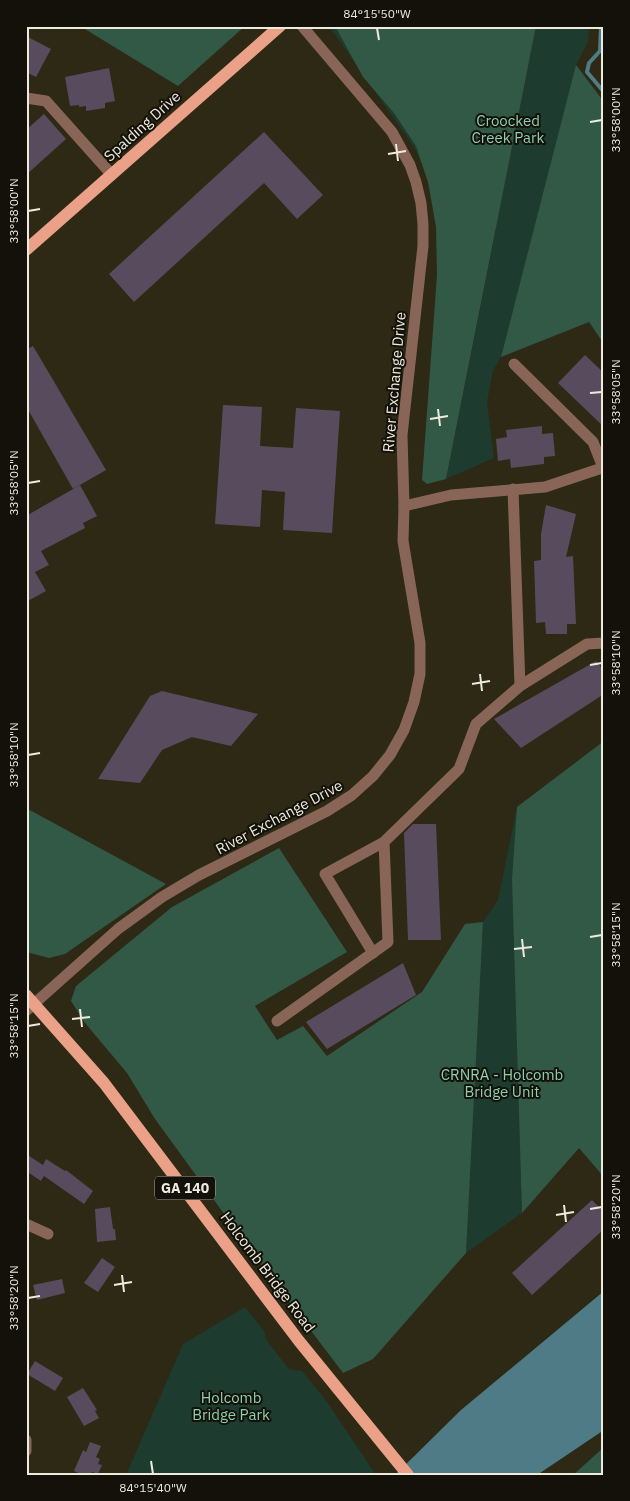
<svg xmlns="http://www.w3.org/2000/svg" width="630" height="1501" font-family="'IBM Plex Sans',sans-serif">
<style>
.green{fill:#1d3b2e}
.forest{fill:#325846}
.water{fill:#4e7b86}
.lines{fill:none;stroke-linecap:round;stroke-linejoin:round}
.stream{stroke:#4e7b86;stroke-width:4}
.building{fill:#584b5d}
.minor{stroke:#896558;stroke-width:11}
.major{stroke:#eba187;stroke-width:12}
.ticks{fill:none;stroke:#edebde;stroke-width:2}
.labels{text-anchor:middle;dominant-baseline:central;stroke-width:4;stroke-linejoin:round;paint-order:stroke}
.shield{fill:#131109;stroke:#acaa9e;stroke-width:1}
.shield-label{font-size:14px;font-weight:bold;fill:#edebde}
.park-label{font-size:15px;fill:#8dd0b0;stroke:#131109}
.street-label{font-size:15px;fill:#edebde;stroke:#131109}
.neatline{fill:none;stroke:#edebde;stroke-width:2}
.ticks-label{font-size:12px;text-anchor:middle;fill:#edebde}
</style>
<rect width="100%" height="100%" fill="#2d2915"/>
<g class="green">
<polygon points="329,26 589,26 588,42 576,65 604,102 535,226 501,357 493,371 487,402 494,458 446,479 496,228 427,175 414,147"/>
<polygon points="604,741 604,1177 579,1148 521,1191 522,1213 466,1253 467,1232 321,1082 482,943 483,922 498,900 517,807"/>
<polygon points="245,1307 264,1331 267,1341 289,1369 302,1371 325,1399 376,1475 126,1475 183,1344"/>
</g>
<g class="forest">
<polygon points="80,26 245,26 178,86"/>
<polygon points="335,26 536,26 446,479 427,484 422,480 437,275 436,227 428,182 416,146 394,113 363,77"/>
<polygon points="576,65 604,102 604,344 589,322 501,357"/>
<polygon points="604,741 604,1177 579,1148 522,1213 512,879 517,807"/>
<polygon points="26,808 166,884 65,954 49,958 26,952"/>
<polygon points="279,848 347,952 255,1006 277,1040 303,1026 327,1056 422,992 465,924 483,922 466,1253 373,1359 343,1373 262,1266 155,1119 127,1073 85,1023 71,1001 76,986 172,907"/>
<polygon points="604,1447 604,1475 573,1475"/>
</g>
<polygon class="water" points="604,1291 604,1430 537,1475 395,1475 461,1410"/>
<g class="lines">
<polyline class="stream" points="601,26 600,51 589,63 587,72 604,92"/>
</g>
<g class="building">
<polygon points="26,36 51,49 36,77 26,72"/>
<polygon points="109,68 115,101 105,103 105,108 86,111 86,106 79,107 79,105 70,106 65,77"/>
<polygon points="44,114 66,139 26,175 26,130"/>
<polygon points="264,132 323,195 297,219 264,183 134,302 109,274"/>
<polygon points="33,346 106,470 73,489 26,406 26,350"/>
<polygon points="585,355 604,373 604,427 558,383"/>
<polygon points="223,405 262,407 260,446 293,448 296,408 340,411 332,533 283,530 285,492 262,490 260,527 215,524"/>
<polygon points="542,426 542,434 553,433 555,456 544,457 544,464 511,468 510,459 498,461 496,439 507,437 506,430"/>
<polygon points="80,485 97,516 83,523 85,528 41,551 49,565 35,572 46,591 26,602 26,516"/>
<polygon points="546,505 576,514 566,557 573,556 576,624 567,624 567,634 546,634 545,622 536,623 534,561 541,560 541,534"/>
<polygon points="596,661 604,671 604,694 521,748 494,719"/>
<polygon points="162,691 258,714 231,746 192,737 162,750 140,783 98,779 150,696"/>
<polygon points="413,824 436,824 441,940 408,940 404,833"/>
<polygon points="403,963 416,995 327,1049 306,1022"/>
<polygon points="26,1154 43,1165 46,1159 65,1171 66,1170 93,1191 84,1204 44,1176 41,1181 26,1171"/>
<polygon points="592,1200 604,1212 604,1229 532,1295 512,1273"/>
<polygon points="110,1207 113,1229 115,1229 116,1240 97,1242 95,1209"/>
<polygon points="102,1258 115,1267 98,1292 84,1283"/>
<polygon points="62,1279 65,1293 37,1300 33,1285"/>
<polygon points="35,1361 63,1378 55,1391 27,1374"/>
<polygon points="83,1388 97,1410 95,1411 99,1418 84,1426 67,1397"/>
<polygon points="90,1442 101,1446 96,1457 100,1459 98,1464 102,1465 98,1474 92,1472 90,1475 83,1475 74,1471 83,1450 86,1452"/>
</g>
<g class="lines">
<g class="minor">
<polyline points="26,98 46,101 112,175"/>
<polyline points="514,364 593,442 604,470"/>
<polyline points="513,489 520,686"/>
<polyline points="404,506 451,495 545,487 602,468"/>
<polyline points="373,953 325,874 384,842"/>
<polyline points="26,1011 118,929 162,897 199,875 327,811 352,795 373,776 390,755 404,730 414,702 420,674 420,643 403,541 404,506 402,435 423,246 423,224 421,203 416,182 410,165 392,132 302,26"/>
<polyline points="277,1021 388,942 384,842 459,769 476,724 520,686 587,644 604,643"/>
<polyline points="26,1224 48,1234"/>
<polyline points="26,1440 26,1451"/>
</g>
<g class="major">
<polyline points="26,250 280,26"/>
<polyline points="26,995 104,1083 299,1341 408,1475"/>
</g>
</g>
<path class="ticks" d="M377 28 379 40M590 122 602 120M396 144 398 161M388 154 406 151M28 211 40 209M590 393 602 392M438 409 440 426M430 419 448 416M28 483 40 481M590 665 602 663M480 674 482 691M472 684 490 681M28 755 40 753M590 937 602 935M522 939 524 957M514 949 532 947M80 1009 82 1027M72 1019 90 1017M28 1026 40 1024M564 1205 566 1222M590 1209 602 1207M556 1215 574 1212M122 1275 124 1292M114 1285 132 1282M28 1298 40 1296M151 1461 153 1474"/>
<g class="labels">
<rect class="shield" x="155" y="1176.5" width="60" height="23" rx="4"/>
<g class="shield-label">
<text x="185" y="1188">GA 140</text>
</g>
<g class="park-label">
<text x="508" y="120">Croocked<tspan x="508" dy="17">Creek Park</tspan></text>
<text x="502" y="1074">CRNRA - Holcomb<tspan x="502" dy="17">Bridge Unit</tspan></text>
<text x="231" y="1397">Holcomb<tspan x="231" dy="17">Bridge Park</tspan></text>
</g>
<g class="street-label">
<text transform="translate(142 126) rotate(-42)">Spalding Drive</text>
<text transform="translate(394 382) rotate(-85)">River Exchange Drive</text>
<text transform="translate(279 817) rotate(-28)">River Exchange Drive</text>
<text transform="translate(268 1272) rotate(53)">Holcomb Bridge Road</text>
</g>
</g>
<rect width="630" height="1501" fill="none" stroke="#131109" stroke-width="55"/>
<rect x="28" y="28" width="574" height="1446" class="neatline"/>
<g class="ticks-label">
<text x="377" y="18">84°15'50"W</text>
<text transform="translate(616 120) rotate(-90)" y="4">33°58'00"N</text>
<text transform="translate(14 211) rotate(-90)" y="4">33°58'00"N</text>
<text transform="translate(616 392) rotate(-90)" y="4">33°58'05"N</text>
<text transform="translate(14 483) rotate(-90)" y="4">33°58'05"N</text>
<text transform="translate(616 663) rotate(-90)" y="4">33°58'10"N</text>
<text transform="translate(14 755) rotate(-90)" y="4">33°58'10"N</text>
<text transform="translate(616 935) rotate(-90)" y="4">33°58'15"N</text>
<text transform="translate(14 1026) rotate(-90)" y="4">33°58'15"N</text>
<text transform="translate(616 1207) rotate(-90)" y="4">33°58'20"N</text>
<text transform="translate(14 1298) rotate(-90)" y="4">33°58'20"N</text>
<text x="153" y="1492">84°15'40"W</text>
</g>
</svg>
